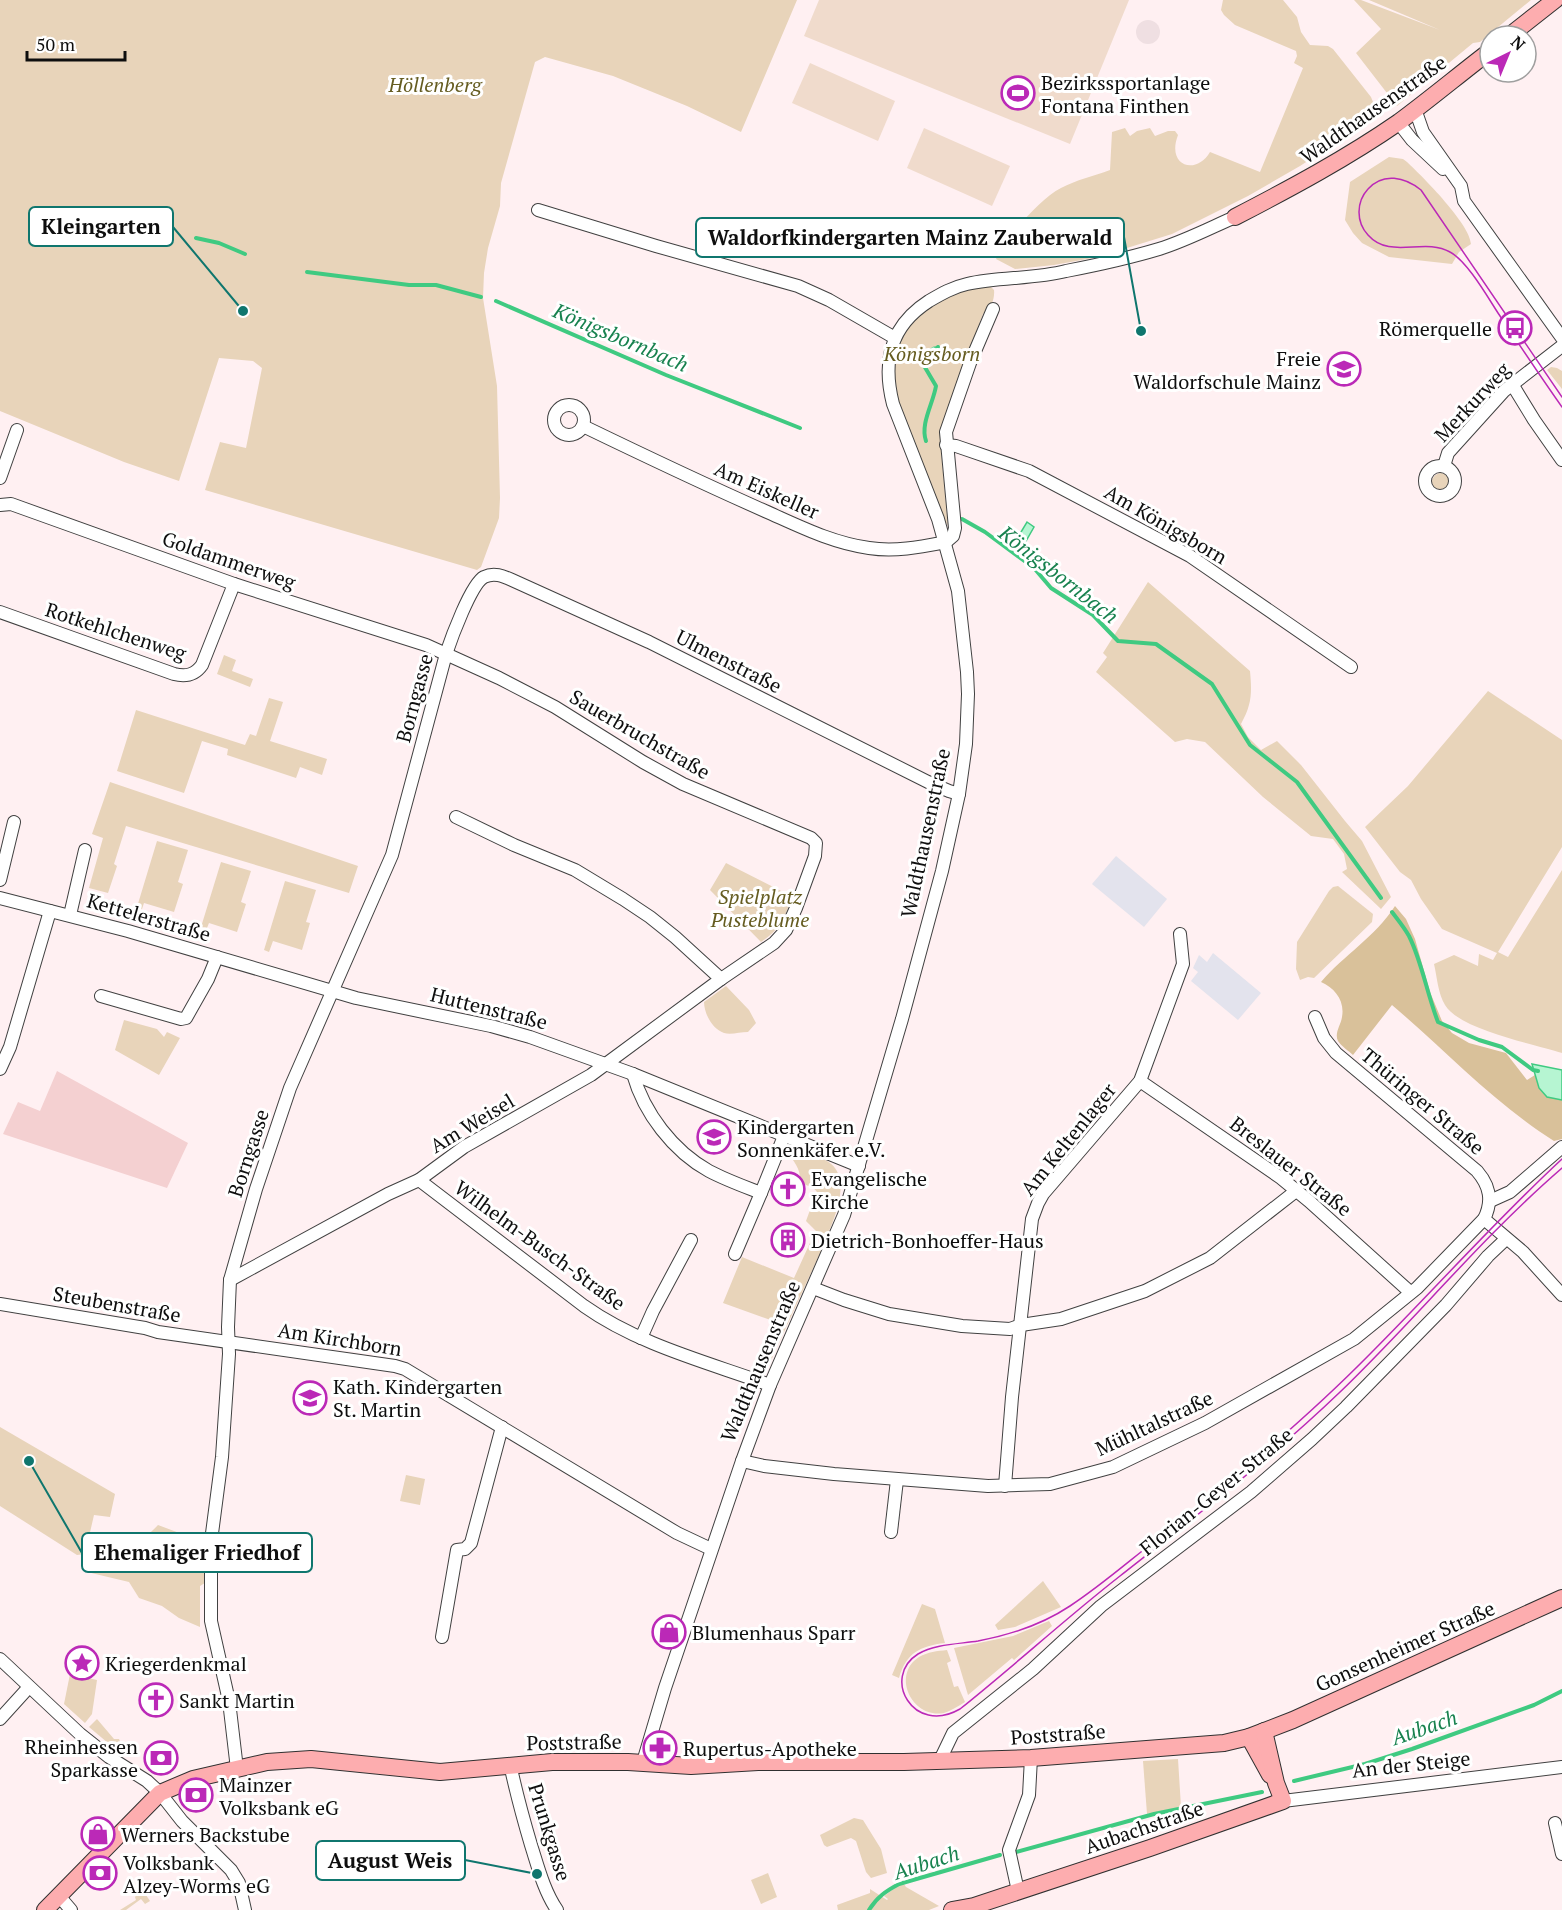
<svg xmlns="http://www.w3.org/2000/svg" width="1562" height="1910" font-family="'PT Serif',serif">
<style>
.industrial{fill:#e3e3ed}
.farmland{fill:#f4d0d1}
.green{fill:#e8d4ba}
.forest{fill:#d9c19a}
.pitch{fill:#f0dbcc}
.plaza{fill:#efdfe2}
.water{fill:#b6f5d2;stroke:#3fca81;stroke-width:1.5}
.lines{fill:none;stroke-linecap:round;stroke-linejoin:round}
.stream{stroke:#3fca81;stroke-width:4}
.street-casing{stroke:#414141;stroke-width:14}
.secondary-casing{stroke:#303030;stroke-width:18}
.street{stroke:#fff;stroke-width:12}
.secondary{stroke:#fdadaf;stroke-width:16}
.tram{stroke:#bb29b7;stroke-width:1.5}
.labels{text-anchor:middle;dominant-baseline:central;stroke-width:6;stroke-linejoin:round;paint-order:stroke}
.poi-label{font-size:20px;fill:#0e0e0e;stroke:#fff;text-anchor:start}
.park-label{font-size:20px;font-style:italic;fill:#655c20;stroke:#fff}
.street-label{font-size:20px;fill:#0e0e0e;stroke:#fff}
.water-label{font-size:21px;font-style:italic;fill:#18824f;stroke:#fff}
.leader{fill:none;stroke:#0f766e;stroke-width:2}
.callout-dot{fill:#0f766e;stroke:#fff;stroke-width:2}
.callout{fill:#fff;stroke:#0f766e;stroke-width:2}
.callout-label{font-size:21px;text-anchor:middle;font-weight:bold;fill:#0e0e0e}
</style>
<rect width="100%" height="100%" fill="#fff0f2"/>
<g class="industrial">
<polygon points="1116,856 1167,899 1144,927 1092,884"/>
<polygon points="1213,953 1261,993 1238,1020 1191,981 1198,972 1193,968 1199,955 1207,962"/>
</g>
<polygon class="farmland" points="57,1071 188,1143 167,1188 3,1134 18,1102 40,1111"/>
<g class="green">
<polygon points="0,0 797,0 741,132 687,106 613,76 545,57 535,62 501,183 500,206 488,248 484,273 483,298 497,386 500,498 499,518 481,567 477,570 205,490 220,442 246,448 262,368 253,361 219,358 179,481 124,462 0,411"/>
<path d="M1223 0H1283L1297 17 1301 32 1310 45 1328 46 1333 49 1371 97 1375 107 1371 120 1300 166 1248 196 1172 234 1098 257 1054 265 1015 269 996 259C1008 237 1039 199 1061 188 1076 180 1094 176 1110 170L1112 132 1125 128 1130 136 1137 131 1150 128 1155 136 1168 131H1175L1178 135C1166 166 1196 176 1210 152L1260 172 1303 68 1294 63 1297 56 1296 51 1235 25 1224 15 1221 10Z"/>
<polygon points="1354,0 1361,0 1440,30 1369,0 1531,0 1480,42 1473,43 1397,106 1356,53 1381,29"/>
<path d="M1389 157 1403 159 1407 162C1423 177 1470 224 1471 244L1459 252 1452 264 1389 257 1362 243 1353 233 1345 220 1350 182Z"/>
<path d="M990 286 994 290C995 298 991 310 983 314L954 391 940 440 948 526C937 509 928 478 920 458 912 438 900 413 896 393 889 354 906 317 941 299 955 292 974 289 990 286Z"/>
<polygon points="1551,367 1557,368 1562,371 1562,389 1547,370"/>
<circle cx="1441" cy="482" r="9"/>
<path d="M1148 582 1250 671C1252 693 1252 704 1241 724L1248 737 1261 750 1277 741 1301 765 1345 821 1362 841 1391 897 1381 909 1342 872 1347 869 1344 854 1333 839 1311 836 1263 797 1205 742 1187 739 1175 742 1096 672 1107 657 1103 653Z"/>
<polygon points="224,655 236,660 232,671 253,679 250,687 217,674"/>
<path d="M1488 691 1562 740V847L1498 952 1508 957 1562 870V1053C1534 1044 1460 1030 1445 1005 1438 994 1437 977 1434 964L1454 955 1478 966 1479 954 1493 960 1497 953 1442 929 1421 899 1411 880 1400 872 1365 827 1408 786Z"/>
<polygon points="269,698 283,702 270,741 327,759 322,775 300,767 296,778 227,755 228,749 202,741 184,793 117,771 136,710 245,745 250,734 256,736"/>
<polygon points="110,782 358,866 349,893 126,826 114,864 117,866 108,893 89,888 103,838 92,834"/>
<polygon points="157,841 188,850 178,882 183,884 174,912 144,903 142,909 137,907"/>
<polygon points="221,862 251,871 241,902 246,904 237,932 209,923 207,928 201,927"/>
<path d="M726 863 793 897C784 917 780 930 761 942L710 890Z"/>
<polygon points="285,881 316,890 306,922 310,923 302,950 273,941 269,952 264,950"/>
<polygon points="1338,886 1373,914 1372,922 1314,978 1308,977 1300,980 1296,969 1297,942 1329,891 1333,887"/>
<path d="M726 986 749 1010 756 1023 748 1032C740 1032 731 1035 724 1033 712 1029 704 1013 704 1002Z"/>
<polygon points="124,1020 157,1029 164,1037 167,1032 180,1038 159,1075 115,1050"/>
<path d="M797 1148C807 1152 818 1156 827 1161 856 1178 831 1226 822 1248L817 1232 806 1221 810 1210H820L822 1204 816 1198 818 1194C814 1185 806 1187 800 1181 801 1168 793 1161 787 1151L788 1149Z"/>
<polygon points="814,1234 821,1251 769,1365 764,1362 780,1328 779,1323 723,1303 742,1257 794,1278"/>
<polygon points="0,1427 115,1494 110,1517 94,1515 85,1554 77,1555 0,1506"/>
<polygon points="406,1475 425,1479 420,1505 400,1501"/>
<path d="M158 1525 206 1543 208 1581 200 1586V1627L179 1618 162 1606 139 1598 129 1582 87 1572 91 1562 99 1551C106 1550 111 1551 118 1551 134 1551 148 1535 158 1525Z"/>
<polygon points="1043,1581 1061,1607 1015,1627 998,1630 995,1625"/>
<path d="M922 1604 935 1609 945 1643C920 1646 906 1653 899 1678L892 1675Z"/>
<polygon points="1049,1621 1052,1626 1014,1660 1012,1658 968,1695 954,1648 1013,1636"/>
<path d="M947 1650 951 1661 947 1663 954 1687 958 1686 965 1702C958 1706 951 1711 944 1713 912 1719 891 1675 919 1657 928 1652 937 1651 947 1650Z"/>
<polygon points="70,1674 97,1680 92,1714 85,1723 64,1704"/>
<polygon points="97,1719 114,1739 119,1739 122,1746 121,1748 126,1752 124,1753 108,1743 89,1727"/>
<polygon points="1178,1759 1181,1807 1147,1814 1143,1761"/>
<polygon points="854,1818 863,1820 881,1849 887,1873 871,1878 866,1872 856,1841 851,1838 827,1847 824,1845 820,1835"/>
<polygon points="768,1873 777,1897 761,1904 751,1880"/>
<polygon points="904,1884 906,1887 939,1906 929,1910 838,1910 837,1905 870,1893 870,1889 887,1900 888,1899 884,1896 899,1885"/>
<polygon points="142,1889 150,1901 145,1904 141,1899 126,1910 120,1910 136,1900 135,1897"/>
</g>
<path class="forest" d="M1395 906 1406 919 1415 939 1430 992 1442 1021 1452 1033 1469 1043 1506 1053 1527 1080 1535 1075C1541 1094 1542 1096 1562 1100V1139L1554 1141C1495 1104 1445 1050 1392 1005L1353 1055C1349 1051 1341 1046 1338 1041 1334 1033 1341 1025 1342 1017 1345 1001 1335 988 1321 982 1344 955 1375 937 1395 906Z"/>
<g class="pitch">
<polygon points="819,0 1129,0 1070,144 804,36"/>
<polygon points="810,63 895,101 878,141 792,103"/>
<polygon points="924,128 1010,166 992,206 907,168"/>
</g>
<circle class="plaza" cx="1148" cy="32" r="12"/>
<g class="water">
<circle cx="936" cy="354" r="7"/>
<polygon points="1027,522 1034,527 1026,541 1018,537"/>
<polygon points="1532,1064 1562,1070 1562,1100 1547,1097 1539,1088"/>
</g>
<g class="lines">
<g class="stream">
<polyline points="196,238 219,243 245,254"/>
<polyline points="307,272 409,285 436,285 481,297"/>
<polyline points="496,301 666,375 800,428"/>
<path d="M926 441C920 424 933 404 936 386L923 364 926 358 936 353 938 347"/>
<polyline points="962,519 985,532 1034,568 1051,588 1093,615 1118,641 1156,644 1212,684 1250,745 1297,782 1381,898"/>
<path d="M1392 912C1398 920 1404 927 1409 936 1422 962 1427 994 1438 1022L1479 1040 1502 1047 1533 1070 1538 1071"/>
<polyline points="1294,1781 1365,1764 1412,1749 1534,1705 1562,1691"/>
<polyline points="1016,1852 1154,1814 1262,1792"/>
<path d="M869 1910C877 1897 886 1891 899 1884L1000 1855"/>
</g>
<g class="street-casing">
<g id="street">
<polyline points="1415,109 1423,132 1461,186 1464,201 1562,338"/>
<polyline points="1398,122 1412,140 1443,169"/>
<polyline points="538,210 656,246 798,286 829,300 895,338"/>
<polyline points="1512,384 1534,420 1562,460"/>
<circle cx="569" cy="420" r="15"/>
<path d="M583 426C643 455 704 484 765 511 799 526 832 543 869 548 895 552 920 547 946 542"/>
<polyline points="946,445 956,446 1029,471 1190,556 1351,667"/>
<circle cx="1440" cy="481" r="15"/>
<polyline points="1444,466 1448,453 1504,391 1562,346"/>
<polyline points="0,478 17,430"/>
<polyline points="0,505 11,504 234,584 426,645 499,678 555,707 643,762 683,784 811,838 816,843 815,856 796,908 786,930 774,943 721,979 591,1075 464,1147 419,1180 388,1194 230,1280"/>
<polyline points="946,542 953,536 955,528 946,432 970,363 993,309"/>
<path d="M0 612 174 674C186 677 195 675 202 665L234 584"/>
<polyline points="456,817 514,845 575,870 623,899 650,917 675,937 721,979"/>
<polyline points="0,880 14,822"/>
<polyline points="0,898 128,931 356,998 491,1026 530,1037 633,1074 859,1166"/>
<polyline points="70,915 85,850"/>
<polyline points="101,996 181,1019 186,1018 208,979 217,957"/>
<polyline points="0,1069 10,1047 50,911"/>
<path d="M633 1074C644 1113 673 1151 709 1171 726 1180 743 1186 761 1193L784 1136"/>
<polyline points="1140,1081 1281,1178 1309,1201 1410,1292"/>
<path d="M419 1180 584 1306C639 1345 707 1362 770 1385"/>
<polyline points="1490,1201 1510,1192 1562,1147"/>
<polyline points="1484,1219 1523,1252 1562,1295"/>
<polyline points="735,1254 761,1193"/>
<polyline points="813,1288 844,1300 889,1314 962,1326 1010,1329 1021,1325 1061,1319 1145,1291 1210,1258 1296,1191"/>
<polyline points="0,1304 145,1328 158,1332 395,1366 405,1369 677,1533 711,1549"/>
<polyline points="641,1338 653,1311 691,1240"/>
<path d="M742 1461 764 1466 834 1474 988 1486 1050 1484 1113 1467 1205 1423 1354 1339 1417 1288 1484 1219C1493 1201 1490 1186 1477 1171L1336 1053 1324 1038 1315 1017"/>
<polyline points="1005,1486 1012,1397 1032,1219 1038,1203 1043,1194 1140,1081 1183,964 1180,934"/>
<polyline points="891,1532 897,1480"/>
<polyline points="442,1637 457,1550 465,1549 471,1543 502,1427"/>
<polyline points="0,1659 80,1734 109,1757 147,1781 160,1793 182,1821 231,1870 239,1883 245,1910"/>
<polyline points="0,1719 29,1687"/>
<polyline points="940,1760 953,1733 1033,1669 1101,1606 1251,1492 1312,1439 1346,1407 1446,1305 1488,1256 1506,1239"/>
<path d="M643 1762 665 1688 742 1461 770 1385 844 1215 902 1019 942 871 959 794 966 744 968 694 967 672 958 591 938 519 893 404C882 361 890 326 929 301 941 294 953 287 967 284 999 277 1034 279 1066 271 1097 265 1129 258 1159 249 1185 241 1210 228 1235 217"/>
<path d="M510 1764C516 1792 523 1818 531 1845 538 1867 544 1891 557 1910"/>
<path d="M237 1769 229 1701 211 1621V1541L222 1457 229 1354 228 1327 230 1280 256 1189 290 1088 392 855 446 654C451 639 471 584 484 577 494 572 503 576 512 580L649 642 928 782 949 791 959 794"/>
<polyline points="1283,1801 1562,1767"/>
<polyline points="1555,1823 1562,1854"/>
<polyline points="1018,1891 1009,1850 1029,1795 1031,1758"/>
<polyline points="59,1896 71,1910"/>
</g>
</g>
<g class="secondary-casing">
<g id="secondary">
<polyline points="1509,36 1555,0"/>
<path d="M1235 217C1291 188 1347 158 1399 122 1430 99 1460 74 1490 51"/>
<polyline points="1249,1737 1270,1775"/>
<polyline points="45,1910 160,1793 193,1779 267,1762 311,1759 440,1772 552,1762 628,1762 691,1766 758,1762 904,1762 1031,1758 1224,1743 1249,1737 1293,1720 1562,1598"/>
<polyline points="952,1910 974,1906 1150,1848 1283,1801 1276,1783 1264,1731"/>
</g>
</g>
<use href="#street" class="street"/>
<use href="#secondary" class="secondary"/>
<g class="tram">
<path d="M1562 397 1421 190C1405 177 1383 172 1368 189 1356 202 1356 222 1368 235 1390 260 1424 237 1450 252 1467 261 1487 296 1498 313 1519 344 1540 376 1562 407"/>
<path d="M1562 1159C1495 1221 1434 1290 1370 1354 1305 1420 1233 1480 1160 1537 1130 1560 1102 1585 1070 1606 1043 1624 1010 1635 978 1641 959 1644 935 1644 918 1654 881 1677 913 1736 960 1709 1014 1666 1065 1619 1120 1576 1195 1517 1270 1459 1339 1393 1415 1320 1482 1237 1562 1168"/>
</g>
</g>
<defs>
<g id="stadium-ring" transform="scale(1.725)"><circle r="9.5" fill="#fff" stroke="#bb29b7" stroke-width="1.5"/><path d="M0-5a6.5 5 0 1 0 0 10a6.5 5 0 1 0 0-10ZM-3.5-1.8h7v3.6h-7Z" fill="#bb29b7"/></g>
<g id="bus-ring" transform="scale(1.725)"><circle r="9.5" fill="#fff" stroke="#bb29b7" stroke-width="1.5"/><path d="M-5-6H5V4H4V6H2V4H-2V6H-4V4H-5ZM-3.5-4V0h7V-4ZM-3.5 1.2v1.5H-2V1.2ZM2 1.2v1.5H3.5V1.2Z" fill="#bb29b7"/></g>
<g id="school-ring" transform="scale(1.725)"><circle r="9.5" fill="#fff" stroke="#bb29b7" stroke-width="1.5"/><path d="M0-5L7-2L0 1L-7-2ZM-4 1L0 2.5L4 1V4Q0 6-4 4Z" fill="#bb29b7"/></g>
<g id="church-ring" transform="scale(1.725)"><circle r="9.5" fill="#fff" stroke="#bb29b7" stroke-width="1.5"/><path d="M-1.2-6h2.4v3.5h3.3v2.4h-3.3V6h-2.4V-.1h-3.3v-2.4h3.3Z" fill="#bb29b7"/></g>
<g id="building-ring" transform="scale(1.725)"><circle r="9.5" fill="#fff" stroke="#bb29b7" stroke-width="1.5"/><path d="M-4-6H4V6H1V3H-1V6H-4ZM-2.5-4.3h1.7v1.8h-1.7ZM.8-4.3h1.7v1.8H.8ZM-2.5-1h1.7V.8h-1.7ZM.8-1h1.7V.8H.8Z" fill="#bb29b7"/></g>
<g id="shop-ring" transform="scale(1.725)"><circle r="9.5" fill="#fff" stroke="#bb29b7" stroke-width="1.5"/><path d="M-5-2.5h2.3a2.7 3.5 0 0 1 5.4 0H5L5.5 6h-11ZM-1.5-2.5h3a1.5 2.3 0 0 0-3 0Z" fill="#bb29b7"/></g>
<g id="sight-ring" transform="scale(1.725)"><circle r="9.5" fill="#fff" stroke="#bb29b7" stroke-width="1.5"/><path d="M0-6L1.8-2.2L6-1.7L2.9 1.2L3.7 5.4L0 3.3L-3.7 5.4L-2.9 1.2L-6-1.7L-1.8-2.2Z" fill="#bb29b7"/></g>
<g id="pharmacy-ring" transform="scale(1.725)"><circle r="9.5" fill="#fff" stroke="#bb29b7" stroke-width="1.5"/><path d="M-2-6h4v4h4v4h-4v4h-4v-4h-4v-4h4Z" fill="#bb29b7"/></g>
<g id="bank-ring" transform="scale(1.725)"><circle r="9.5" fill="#fff" stroke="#bb29b7" stroke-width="1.5"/><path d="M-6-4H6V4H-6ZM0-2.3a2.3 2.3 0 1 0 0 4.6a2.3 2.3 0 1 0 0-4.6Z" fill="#bb29b7"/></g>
</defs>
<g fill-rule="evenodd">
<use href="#stadium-ring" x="1018" y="93"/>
<use href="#bus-ring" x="1515" y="328"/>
<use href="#school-ring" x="1344" y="369"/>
<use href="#school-ring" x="714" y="1137"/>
<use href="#church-ring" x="788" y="1189"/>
<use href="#building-ring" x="788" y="1240"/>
<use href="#school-ring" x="310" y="1398"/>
<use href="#shop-ring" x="669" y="1632"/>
<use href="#sight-ring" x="82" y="1663"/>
<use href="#church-ring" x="156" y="1700"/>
<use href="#pharmacy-ring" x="660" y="1748"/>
<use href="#bank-ring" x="161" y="1758"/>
<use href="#bank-ring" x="196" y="1795"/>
<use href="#shop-ring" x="98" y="1834"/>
<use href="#bank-ring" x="100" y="1873"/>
</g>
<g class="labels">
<g class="poi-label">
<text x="1041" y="82">Bezirkssportanlage<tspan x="1041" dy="23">Fontana Finthen</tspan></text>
<text x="1492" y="328" text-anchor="end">Römerquelle</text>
<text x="1321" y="358" text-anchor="end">Freie<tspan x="1321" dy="23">Waldorfschule Mainz</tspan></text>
<text x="737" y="1126">Kindergarten<tspan x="737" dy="23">Sonnenkäfer e.V.</tspan></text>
<text x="811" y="1178">Evangelische<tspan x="811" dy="23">Kirche</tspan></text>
<text x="811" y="1240">Dietrich-Bonhoeffer-Haus</text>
<text x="333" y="1386">Kath. Kindergarten<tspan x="333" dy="23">St. Martin</tspan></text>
<text x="692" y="1632">Blumenhaus Sparr</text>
<text x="105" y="1663">Kriegerdenkmal</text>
<text x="179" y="1700">Sankt Martin</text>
<text x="138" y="1746" text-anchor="end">Rheinhessen<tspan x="138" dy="23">Sparkasse</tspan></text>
<text x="683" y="1748">Rupertus-Apotheke</text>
<text x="219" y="1784">Mainzer<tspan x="219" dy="23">Volksbank eG</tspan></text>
<text x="121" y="1834">Werners Backstube</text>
<text x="123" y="1862">Volksbank<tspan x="123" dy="23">Alzey-Worms eG</tspan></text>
</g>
<g class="park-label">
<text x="435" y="84">Höllenberg</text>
<text x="932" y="353">Königsborn</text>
<text x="760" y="896">Spielplatz<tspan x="760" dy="23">Pusteblume</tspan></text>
</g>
<g class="street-label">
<text transform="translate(1373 109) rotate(-35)">Waldthausenstraße</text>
<text transform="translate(1472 402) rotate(-47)">Merkurweg</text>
<text transform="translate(767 490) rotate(24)">Am Eiskeller</text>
<text transform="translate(1166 524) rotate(30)">Am Königsborn</text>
<text transform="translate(229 560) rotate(19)">Goldammerweg</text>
<text transform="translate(116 631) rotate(18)">Rotkehlchenweg</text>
<text transform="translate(729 661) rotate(27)">Ulmenstraße</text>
<text transform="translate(414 698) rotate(-75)">Borngasse</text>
<text transform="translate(640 734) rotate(30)">Sauerbruchstraße</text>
<text transform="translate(925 833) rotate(-78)">Waldthausenstraße</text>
<text transform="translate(149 917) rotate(16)">Kettelerstraße</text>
<text transform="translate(489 1008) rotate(14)">Huttenstraße</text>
<text transform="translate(1423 1101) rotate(40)">Thüringer Straße</text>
<text transform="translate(472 1123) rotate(-31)">Am Weisel</text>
<text transform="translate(1068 1139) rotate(-51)">Am Keltenlager</text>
<text transform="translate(248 1153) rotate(-72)">Borngasse</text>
<text transform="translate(1291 1166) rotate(38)">Breslauer Straße</text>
<text transform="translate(540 1245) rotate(36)">Wilhelm-Busch-Straße</text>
<text transform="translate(117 1304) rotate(10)">Steubenstraße</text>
<text transform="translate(340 1339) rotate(9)">Am Kirchborn</text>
<text transform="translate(760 1361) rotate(-67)">Waldthausenstraße</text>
<text transform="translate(1154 1423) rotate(-25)">Mühltalstraße</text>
<text transform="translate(1216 1491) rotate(-39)">Florian-Geyer-Straße</text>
<text transform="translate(1405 1646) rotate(-24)">Gonsenheimer Straße</text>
<text transform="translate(1058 1734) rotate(-4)">Poststraße</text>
<text transform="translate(574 1742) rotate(-1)">Poststraße</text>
<text transform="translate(1411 1764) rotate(-6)">An der Steige</text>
<text transform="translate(1144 1827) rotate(-19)">Aubachstraße</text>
<text transform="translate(550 1832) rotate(73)">Prunkgasse</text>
</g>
<g class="water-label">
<text transform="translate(621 337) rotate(23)">Königsbornbach</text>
<text transform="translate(1059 574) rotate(38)">Königsbornbach</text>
<text transform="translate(1424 1727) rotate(-19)">Aubach</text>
<text transform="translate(926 1862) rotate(-18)">Aubach</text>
</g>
</g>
<path class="leader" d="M243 311L173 227M1141 331L1124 237M29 1461L82 1553M537 1874L465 1860"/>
<g class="callout-dot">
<circle cx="243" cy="311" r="6"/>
<circle cx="1141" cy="331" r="6"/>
<circle cx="29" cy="1461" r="6"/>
<circle cx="537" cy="1874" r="6"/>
</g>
<g class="callout">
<rect x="29" y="207" width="144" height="39" rx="6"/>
<rect x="696" y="218" width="428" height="39" rx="6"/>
<rect x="82" y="1533" width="230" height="39" rx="6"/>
<rect x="316" y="1841" width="149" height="39" rx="6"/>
</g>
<g class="callout-label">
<text x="101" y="234">Kleingarten</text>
<text x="910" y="245">Waldorfkindergarten Mainz Zauberwald</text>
<text x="197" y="1560">Ehemaliger Friedhof</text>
<text x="390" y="1868">August Weis</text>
</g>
<g transform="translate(1508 54) rotate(43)"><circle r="28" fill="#ffffff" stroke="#9f9f9f" stroke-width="1.5"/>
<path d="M0-4.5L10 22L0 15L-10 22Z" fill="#bb29b7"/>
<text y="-9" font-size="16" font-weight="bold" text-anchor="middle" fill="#0e0e0e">N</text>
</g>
<path d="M27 51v9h98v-9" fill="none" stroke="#0e0e0e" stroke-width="3"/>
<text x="36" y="51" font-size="18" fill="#0e0e0e" stroke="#ffffff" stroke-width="4.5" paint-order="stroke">50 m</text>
</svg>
